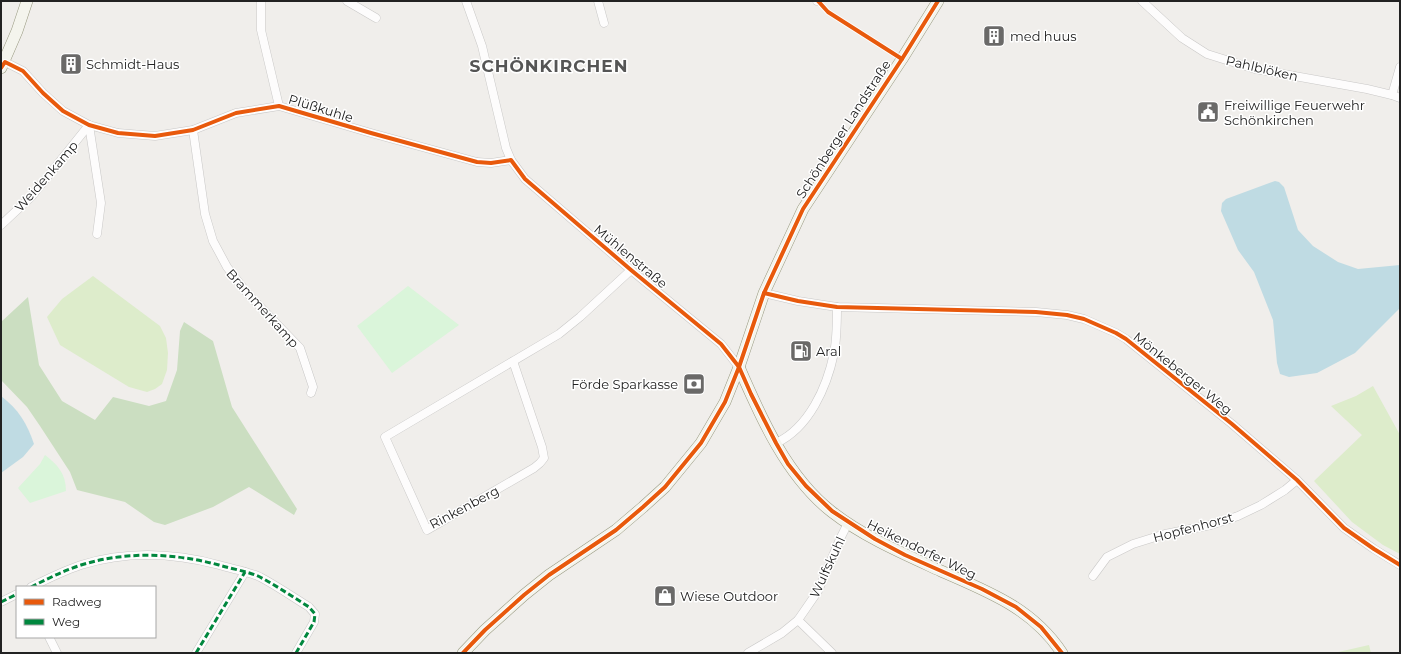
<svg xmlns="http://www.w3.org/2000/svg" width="1401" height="654" font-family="Montserrat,sans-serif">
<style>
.grass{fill:#ddeccb}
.forest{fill:#cbdec1}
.park{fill:#daf5da}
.water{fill:#bfdbe3}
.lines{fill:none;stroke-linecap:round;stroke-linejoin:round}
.street-casing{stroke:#c9c8c7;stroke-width:9}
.secondary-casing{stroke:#999a82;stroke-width:12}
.street{stroke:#fdfcfc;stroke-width:8}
.secondary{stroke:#f4f4ed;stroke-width:11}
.quiet{stroke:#00873e;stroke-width:3;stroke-dasharray:6 3;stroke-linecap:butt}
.cycleway-casing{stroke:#fff;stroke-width:6}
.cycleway{stroke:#e8590c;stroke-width:4}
.labels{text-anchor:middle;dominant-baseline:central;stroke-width:3;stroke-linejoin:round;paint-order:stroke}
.poi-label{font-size:13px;fill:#222;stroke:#fff;text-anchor:start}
.street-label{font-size:13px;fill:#222;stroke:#fff}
.district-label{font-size:17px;font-weight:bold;letter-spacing:1px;fill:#555;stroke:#fff}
</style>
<rect width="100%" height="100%" fill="#f0eeeb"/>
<g class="grass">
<polygon points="93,276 160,326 166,338 168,353 167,370 162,384 155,389 147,392 129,387 60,345 47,317 62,299"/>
<polygon points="1373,386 1400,435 1400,554 1383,545 1352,522 1314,481 1362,435 1331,406 1356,396"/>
<polygon points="1369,645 1371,653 1334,653"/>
</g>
<polygon class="forest" points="28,297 39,365 62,401 95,420 113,397 149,406 166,401 177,370 180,331 184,322 213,341 232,407 297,509 294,515 249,487 213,507 165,525 154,522 125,502 77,490 70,472 40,426 27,407 1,380 1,322"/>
<g class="park">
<polygon points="408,286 459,325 392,373 357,326"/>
<path d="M45 455C58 465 66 474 66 491L30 503 18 488 40 464Z"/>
</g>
<g class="water">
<polygon points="1275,181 1279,182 1284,187 1298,230 1313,246 1338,262 1358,269 1400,265 1400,308 1355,353 1317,373 1289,377 1280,374 1277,363 1273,320 1254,272 1238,250 1221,211 1222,203 1226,199"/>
<path d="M1 396C18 409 27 423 34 444L23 457 1 473Z"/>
</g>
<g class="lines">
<g class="street-casing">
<g id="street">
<polyline points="261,1 261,30 279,106"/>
<polyline points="347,1 376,18"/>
<polyline points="466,1 482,46 506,148 511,160 525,179 631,270 721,344 739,367"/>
<polyline points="598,1 604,23"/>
<polyline points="817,1 818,1"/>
<polyline points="1142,1 1182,38 1207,54 1255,69 1367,89 1392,95 1400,98"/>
<polyline points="5,62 23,71 43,93 63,111 89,125 118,133 155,136 193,130 236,113 279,106 371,133 477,162 491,163 511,160"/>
<polyline points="1392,95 1400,67"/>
<polyline points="89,125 101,203 97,234"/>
<polyline points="193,130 205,214 213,241 227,267 247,293 300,348 313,387 311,393"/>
<polyline points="1,225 32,196 89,125"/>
<polyline points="764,293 798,301 837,307 1036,312 1067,315 1084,319 1116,333 1126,339 1232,424 1297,480 1344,528 1374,549 1400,565"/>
<polyline points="513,361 542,447 544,458 540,463 534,468 427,530 385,437 559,334 580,317 631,270"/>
<path d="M776 443C809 428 827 387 834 353 837 338 837 322 837 307"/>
<polyline points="1093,576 1107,557 1133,544 1165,534 1211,525 1238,516 1261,505 1285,490 1297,480"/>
<path d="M31 587C47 579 63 571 81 565 126 551 174 553 219 565 232 569 247 571 260 577 277 586 293 597 309 607L315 614 314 622 296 653"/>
<polyline points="1,602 17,594"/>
<polyline points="798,620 832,653"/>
<polyline points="49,637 57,653"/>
<polyline points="196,653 245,572"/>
<polyline points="748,653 782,633 798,620 818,591 840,539 848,523"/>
</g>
</g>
<g class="secondary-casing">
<g id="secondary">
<polyline points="1,68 17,31 27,1"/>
<path d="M739 367C761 418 787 477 832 512 864 537 904 554 941 571 989 592 1032 608 1062 653"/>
<polyline points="463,653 485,630 524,595 549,575 616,530 643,507 665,487 701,443 725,402 739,367 764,293 803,209 902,59 938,1"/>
</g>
</g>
<use href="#street" class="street"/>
<use href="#secondary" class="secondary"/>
<g class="quiet">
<path d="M31 587C47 579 63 571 81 565 126 551 174 553 219 565 232 569 247 571 260 577 277 586 293 597 309 607L315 614 314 622 296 653"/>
<polyline points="1,602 17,594"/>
<polyline points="196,653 245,572"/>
</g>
<g class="cycleway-casing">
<g id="cycleway">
<polyline points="818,1 828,12 902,59"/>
<polyline points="1,68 5,62 23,71 43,93 63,111 89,125 118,133 155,136 193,130 236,113 279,106 371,133 477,162 491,163 511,160 525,179 631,270 721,344 739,367 751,394 776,443 788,464 806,486 832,511 875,539 905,555 982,589 1016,607 1041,627 1062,653"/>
<polyline points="764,293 798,301 837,307 1036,312 1067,315 1084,319 1116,333 1126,339 1232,424 1297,480 1344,528 1374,549 1400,565"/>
<polyline points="463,653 485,630 524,595 549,575 616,530 643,507 665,487 701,443 725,402 739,367 764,293 803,209 902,59 938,1"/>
</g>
</g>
<use href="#cycleway" class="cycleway"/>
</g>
<defs>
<g id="building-square" transform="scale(1.15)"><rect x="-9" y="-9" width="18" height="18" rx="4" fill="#6a6968" stroke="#fff"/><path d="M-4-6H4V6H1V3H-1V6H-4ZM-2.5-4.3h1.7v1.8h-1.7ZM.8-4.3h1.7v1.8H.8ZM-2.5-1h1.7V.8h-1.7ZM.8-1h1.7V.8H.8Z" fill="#fff"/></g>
<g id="civic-square" transform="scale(1.15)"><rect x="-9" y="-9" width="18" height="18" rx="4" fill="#6a6968" stroke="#fff"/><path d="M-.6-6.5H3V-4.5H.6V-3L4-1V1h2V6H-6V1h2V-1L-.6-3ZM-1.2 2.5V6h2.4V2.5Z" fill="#fff"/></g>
<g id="fuel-square" transform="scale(1.15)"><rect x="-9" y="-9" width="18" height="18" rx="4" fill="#6a6968" stroke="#fff"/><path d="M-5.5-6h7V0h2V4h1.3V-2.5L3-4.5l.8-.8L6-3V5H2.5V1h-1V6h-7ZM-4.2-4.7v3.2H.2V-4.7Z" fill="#fff"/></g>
<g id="bank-square" transform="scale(1.15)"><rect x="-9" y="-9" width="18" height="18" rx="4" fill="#6a6968" stroke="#fff"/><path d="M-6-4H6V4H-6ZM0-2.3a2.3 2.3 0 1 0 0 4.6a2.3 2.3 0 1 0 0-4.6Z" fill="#fff"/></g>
<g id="shop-square" transform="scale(1.15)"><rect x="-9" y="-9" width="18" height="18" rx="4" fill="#6a6968" stroke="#fff"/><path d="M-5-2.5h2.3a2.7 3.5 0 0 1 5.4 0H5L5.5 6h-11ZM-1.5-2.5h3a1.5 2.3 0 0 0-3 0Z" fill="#fff"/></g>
</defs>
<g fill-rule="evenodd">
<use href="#building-square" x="994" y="36"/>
<use href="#building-square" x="71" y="64"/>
<use href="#civic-square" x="1208" y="112"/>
<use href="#fuel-square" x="801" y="351"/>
<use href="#bank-square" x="694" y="384"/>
<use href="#shop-square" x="665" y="596"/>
</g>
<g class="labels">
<g class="poi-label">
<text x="1010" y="36">med huus</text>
<text x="86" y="64">Schmidt-Haus</text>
<text x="1224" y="105">Freiwillige Feuerwehr<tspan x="1224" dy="15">Schönkirchen</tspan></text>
<text x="816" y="351">Aral</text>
<text x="678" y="384" text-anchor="end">Förde Sparkasse</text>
<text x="680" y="596">Wiese Outdoor</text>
</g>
<g class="street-label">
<text transform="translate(1262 68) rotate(13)">Pahlblöken</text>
<text transform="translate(321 108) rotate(17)">Plüßkuhle</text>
<text transform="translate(843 129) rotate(-57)">Schönberger Landstraße</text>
<text transform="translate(46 176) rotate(-49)">Weidenkamp</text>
<text transform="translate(631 256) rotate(40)">Mühlenstraße</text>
<text transform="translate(263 308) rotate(48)">Brammerkamp</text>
<text transform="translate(1183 373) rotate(39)">Mönkeberger Weg</text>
<text transform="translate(464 507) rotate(-28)">Rinkenberg</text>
<text transform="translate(1193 527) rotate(-15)">Hopfenhorst</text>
<text transform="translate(922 549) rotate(26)">Heikendorfer Weg</text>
<text transform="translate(827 567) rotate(-65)">Wulfskuhl</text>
</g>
<g class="district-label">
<text x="549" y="66">SCHÖNKIRCHEN</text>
</g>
</g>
<rect width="1401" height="654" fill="none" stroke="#222222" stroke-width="4"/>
<rect x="16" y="586" width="140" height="52" fill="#ffffff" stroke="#a7a7a7"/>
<rect x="24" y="599" width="20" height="6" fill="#e8590c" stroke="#a7a7a7"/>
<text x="52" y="606" font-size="12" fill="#222222">Radweg</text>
<rect x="24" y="619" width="20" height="6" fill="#00873e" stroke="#a7a7a7"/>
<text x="52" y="626" font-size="12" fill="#222222">Weg</text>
</svg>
